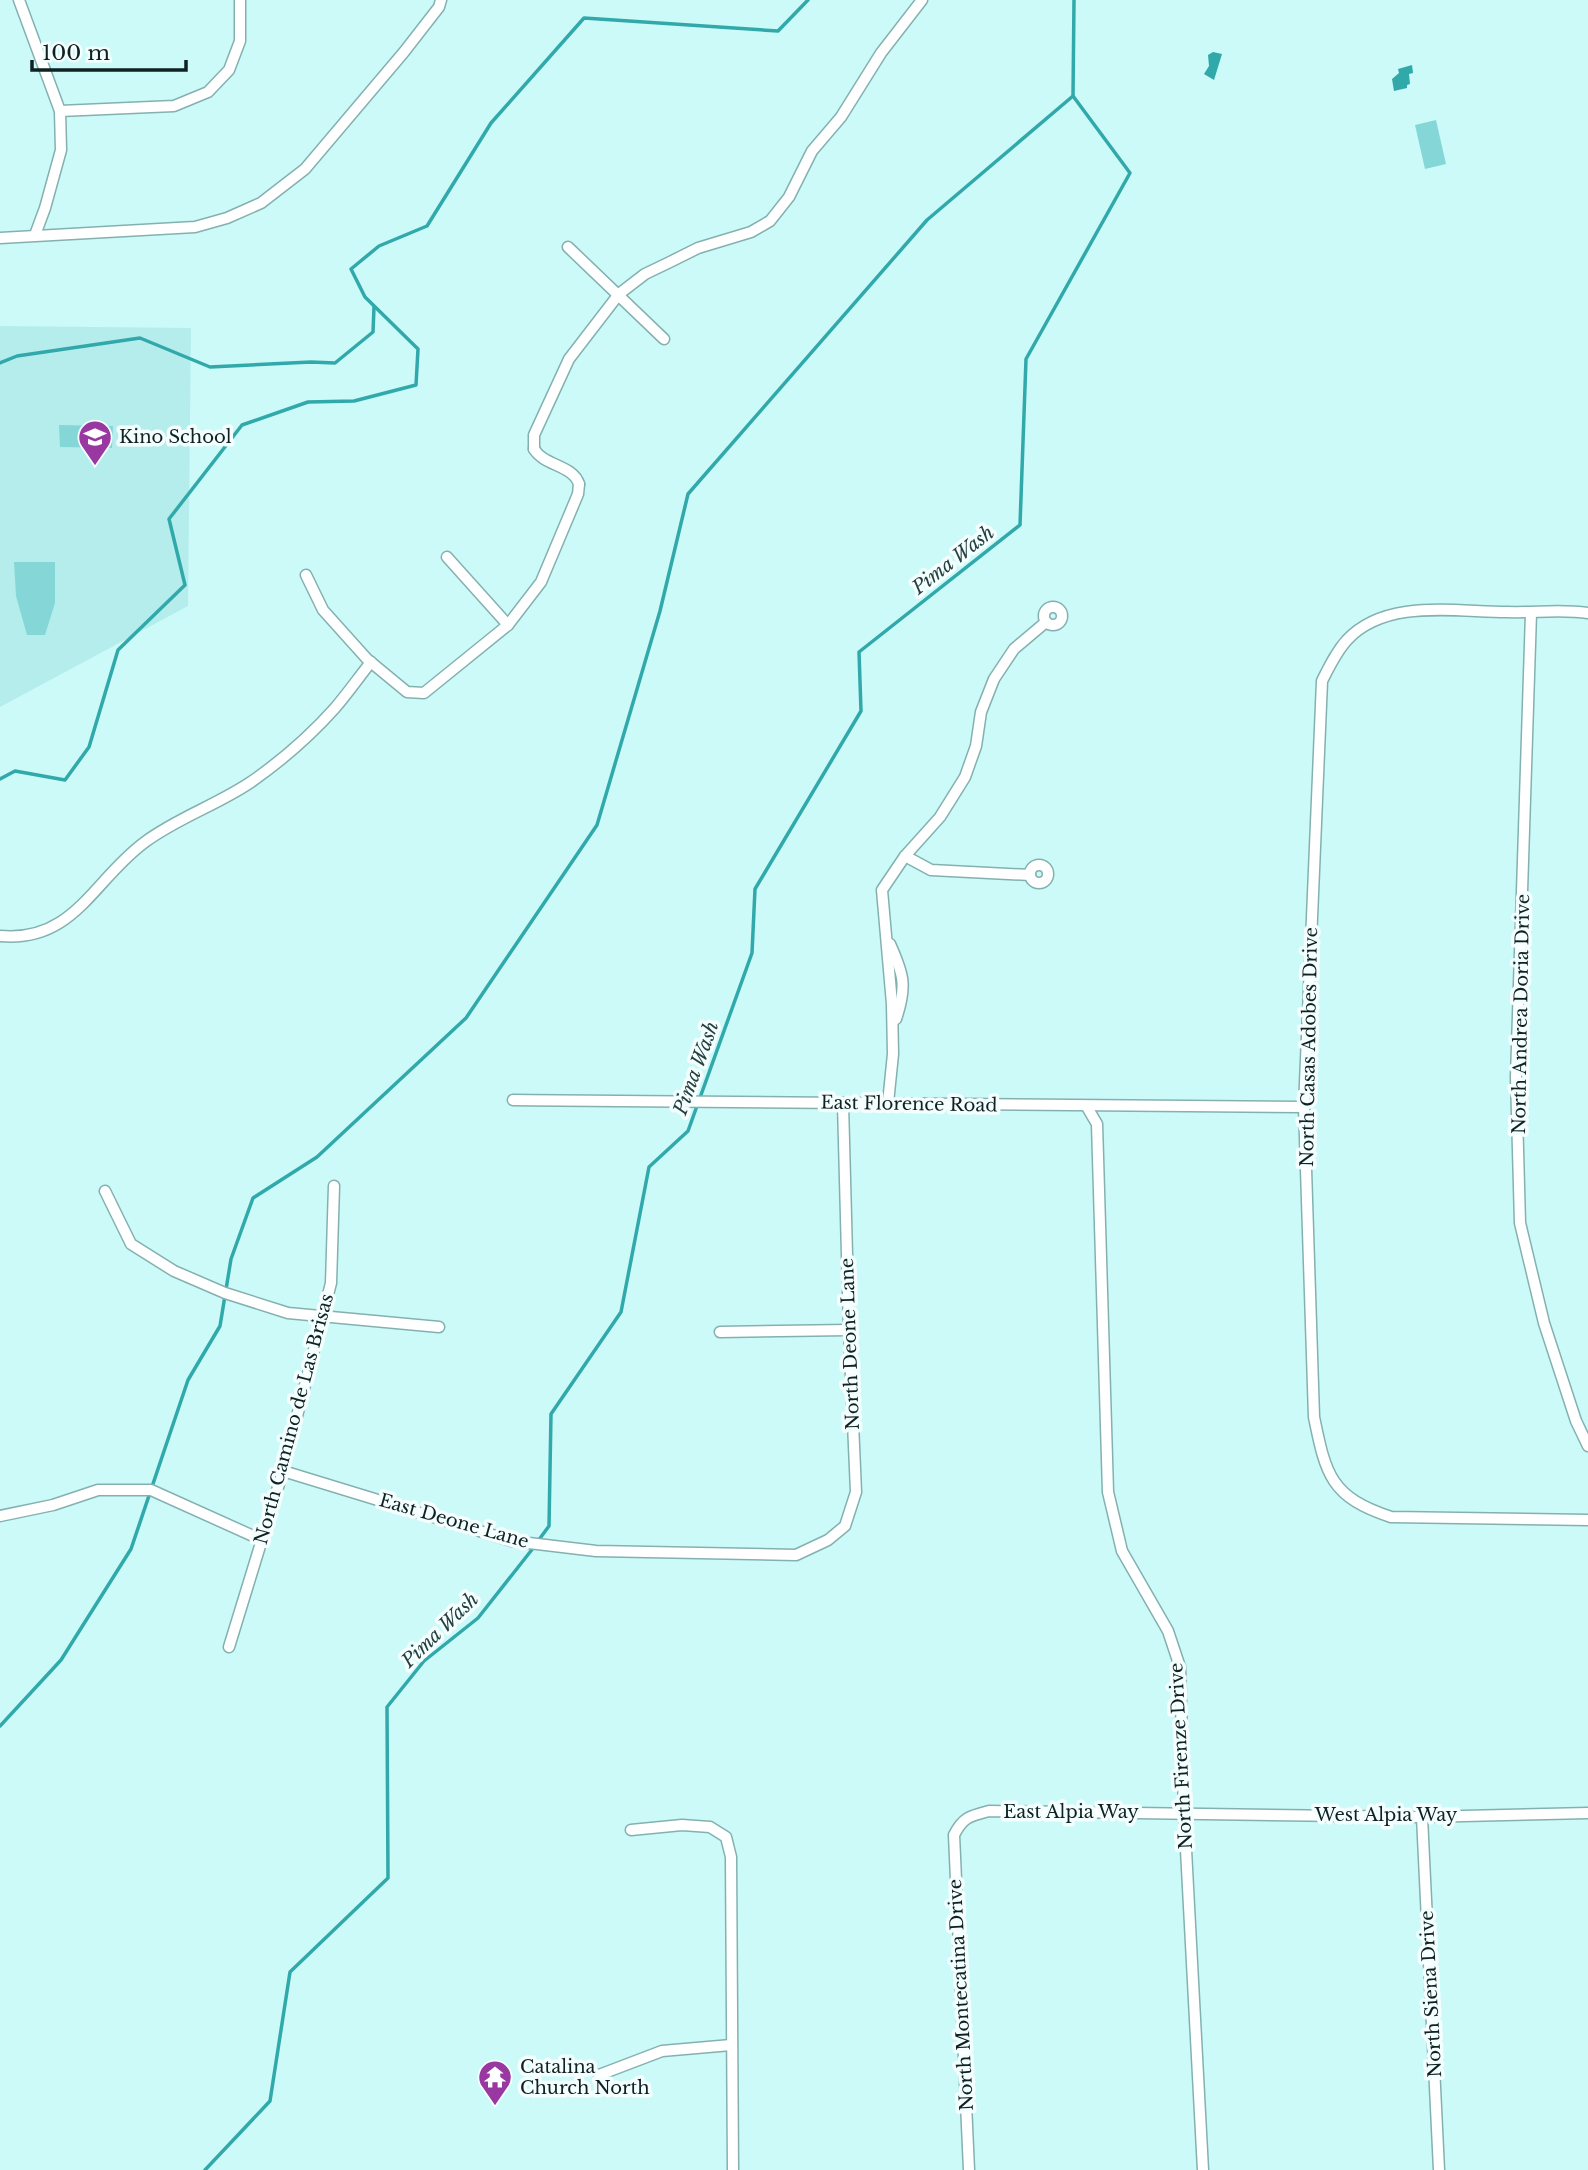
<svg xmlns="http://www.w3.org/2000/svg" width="1588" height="2170" font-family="'Libre Baskerville',serif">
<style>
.built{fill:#b5eded}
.green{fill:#85d7d7}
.water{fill:#31a9aa}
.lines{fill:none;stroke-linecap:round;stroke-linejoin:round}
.stream{stroke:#31a9aa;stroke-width:3.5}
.minor-casing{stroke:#84b1b0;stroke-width:13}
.minor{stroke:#fff;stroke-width:10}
.labels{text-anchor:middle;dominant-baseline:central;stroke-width:7;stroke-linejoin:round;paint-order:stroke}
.poi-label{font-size:18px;fill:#0f2121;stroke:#f5fefe;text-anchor:start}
.street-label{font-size:18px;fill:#0f2121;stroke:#f5fefe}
.water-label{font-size:19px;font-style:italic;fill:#264040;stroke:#f5fefe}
</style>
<rect width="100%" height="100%" fill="#cbfaf9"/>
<polygon class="built" points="0,326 191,328 188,606 0,707"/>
<g class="green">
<polygon points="1436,120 1446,164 1425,169 1415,125"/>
<polygon points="59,425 113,426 112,448 60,447"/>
<polygon points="14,562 55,562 55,603 45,635 27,635 16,596"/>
</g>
<g class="water">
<polygon points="1213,52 1222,54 1214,80 1204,74 1209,66 1208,55"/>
<polygon points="1412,65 1413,73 1409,74 1410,84 1407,85 1407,88 1394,91 1392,79 1399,73 1398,69"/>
</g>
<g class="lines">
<g class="stream">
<polyline points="0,363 17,356 140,338 210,367 311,362 335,363 373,332 374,307"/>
<polyline points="0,779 15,771 65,780 89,747 118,650 185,585 169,519 242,425 308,402 354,401 416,385 418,349 365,297 351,269 379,246 427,226 491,123 584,18 778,31 808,0"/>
<polyline points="538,1541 549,1526 551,1414 621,1312 649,1167 688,1131 752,953 755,889 861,711 859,652 1020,525 1026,359 1130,173 1073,96 1074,0"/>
<polyline points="0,1726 61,1660 131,1549 188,1380 220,1326 231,1259 253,1198 317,1157 466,1018 597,825 660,611 688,494 927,220 1073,96"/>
<polyline points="205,2170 270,2101 290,1972 388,1878 387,1707 424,1661 478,1618 534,1547"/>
</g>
<g class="minor-casing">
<g id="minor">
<polyline points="19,0 60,111 61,150 45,208 35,235"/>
<polyline points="60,111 174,106 208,92 229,70 240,41 240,0"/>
<polyline points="0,238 195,227 227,218 261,203 305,169 404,52 439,7 441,0"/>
<polyline points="568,247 664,339"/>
<polyline points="534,449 534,435 569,359 619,294 645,274 670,262 698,248 751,232 770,221 789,197 812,151 841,117 881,53 922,0"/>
<path d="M534 449C544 466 573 465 579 484"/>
<polyline points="447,557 508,625"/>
<polyline points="306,575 323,610 367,659 407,692 424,693 508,625 541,582 578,494 579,484"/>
<circle cx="1053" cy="616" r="9"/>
<polyline points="1531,613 1516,1077 1520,1223 1544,1323 1576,1421 1588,1446"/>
<path d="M1588 613C1562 609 1533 613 1507 612 1456 612 1386 598 1347 640 1336 652 1329 667 1322 681L1304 1107 1314 1417C1326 1476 1331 1497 1391 1517L1588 1520"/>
<polyline points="905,856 931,870 1030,875"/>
<circle cx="1039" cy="874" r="9"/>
<path d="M0 936C74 943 93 880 145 842 177 818 217 805 251 782 281 761 311 735 335 708 348 693 359 677 371 662"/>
<path d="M890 944C904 975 907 986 896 1019"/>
<path d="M513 1100C777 1102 1041 1107 1304 1107"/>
<polyline points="888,1103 893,1054 892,1004 882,890 905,856 940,817 965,777 976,746 981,712 994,679 1014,649 1046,622"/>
<polyline points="1087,1107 1097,1124 1108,1492 1122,1551 1168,1631 1180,1667 1184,1812 1203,2170"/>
<polyline points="105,1191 131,1244 174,1271 225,1293 288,1313 439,1327"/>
<polyline points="720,1332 849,1330"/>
<polyline points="283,1471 512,1541 596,1551 796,1555 828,1540 845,1526 856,1492 849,1330 843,1104"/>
<polyline points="0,1516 53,1505 98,1490 151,1490 262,1540"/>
<polyline points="229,1647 283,1471 331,1283 334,1186"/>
<polyline points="1422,1817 1439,2170"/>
<polyline points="631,1830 682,1825 710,1827 726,1837 731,1857 733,2170"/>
<polyline points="599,2075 662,2051 731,2045"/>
<path d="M969 2170 954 1835C963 1817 970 1816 989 1811L1422 1817 1588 1813"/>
</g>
</g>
<use href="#minor" class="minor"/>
</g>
<defs>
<g id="school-pin" transform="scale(1.75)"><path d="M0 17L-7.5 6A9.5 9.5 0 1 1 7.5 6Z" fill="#9838a0" stroke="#f5fefe"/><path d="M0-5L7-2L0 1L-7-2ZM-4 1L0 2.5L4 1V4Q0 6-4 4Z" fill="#fff"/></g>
<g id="temple-pin" transform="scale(1.75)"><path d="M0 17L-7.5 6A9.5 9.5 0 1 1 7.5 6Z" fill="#9838a0" stroke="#f5fefe"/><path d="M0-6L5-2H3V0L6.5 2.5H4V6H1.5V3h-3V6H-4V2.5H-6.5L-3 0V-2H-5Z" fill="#fff"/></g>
</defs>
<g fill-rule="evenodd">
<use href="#school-pin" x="95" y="437"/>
<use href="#temple-pin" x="495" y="2077"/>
</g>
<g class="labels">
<g class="poi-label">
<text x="119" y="437">Kino School</text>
<text x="520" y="2067">Catalina<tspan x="520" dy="21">Church North</tspan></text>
</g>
<g class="street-label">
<text transform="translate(1521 1014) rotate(-89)">North Andrea Doria Drive</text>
<text transform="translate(1309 1047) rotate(-89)">North Casas Adobes Drive</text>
<text transform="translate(909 1104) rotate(1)">East Florence Road</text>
<text transform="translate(850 1344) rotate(-92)">North Deone Lane</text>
<text transform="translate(294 1419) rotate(-75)">North Camino de Las Brisas</text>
<text transform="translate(454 1521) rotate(16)">East Deone Lane</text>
<text transform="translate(1181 1756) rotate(-93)">North Firenze Drive</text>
<text x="1071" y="1812">East Alpia Way</text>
<text x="1386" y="1815">West Alpia Way</text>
<text transform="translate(1431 1994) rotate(-93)">North Siena Drive</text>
<text transform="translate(961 1995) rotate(-93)">North Montecatina Drive</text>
</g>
<g class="water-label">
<text transform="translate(953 560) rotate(-38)">Pima Wash</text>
<text transform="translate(696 1068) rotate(-70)">Pima Wash</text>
<text transform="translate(440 1630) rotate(-44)">Pima Wash</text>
</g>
</g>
<path d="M32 60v10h154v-10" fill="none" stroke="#0f2121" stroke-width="3.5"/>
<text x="42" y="60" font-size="21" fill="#0f2121" stroke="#f5fefe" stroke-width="5" paint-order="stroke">100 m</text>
</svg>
